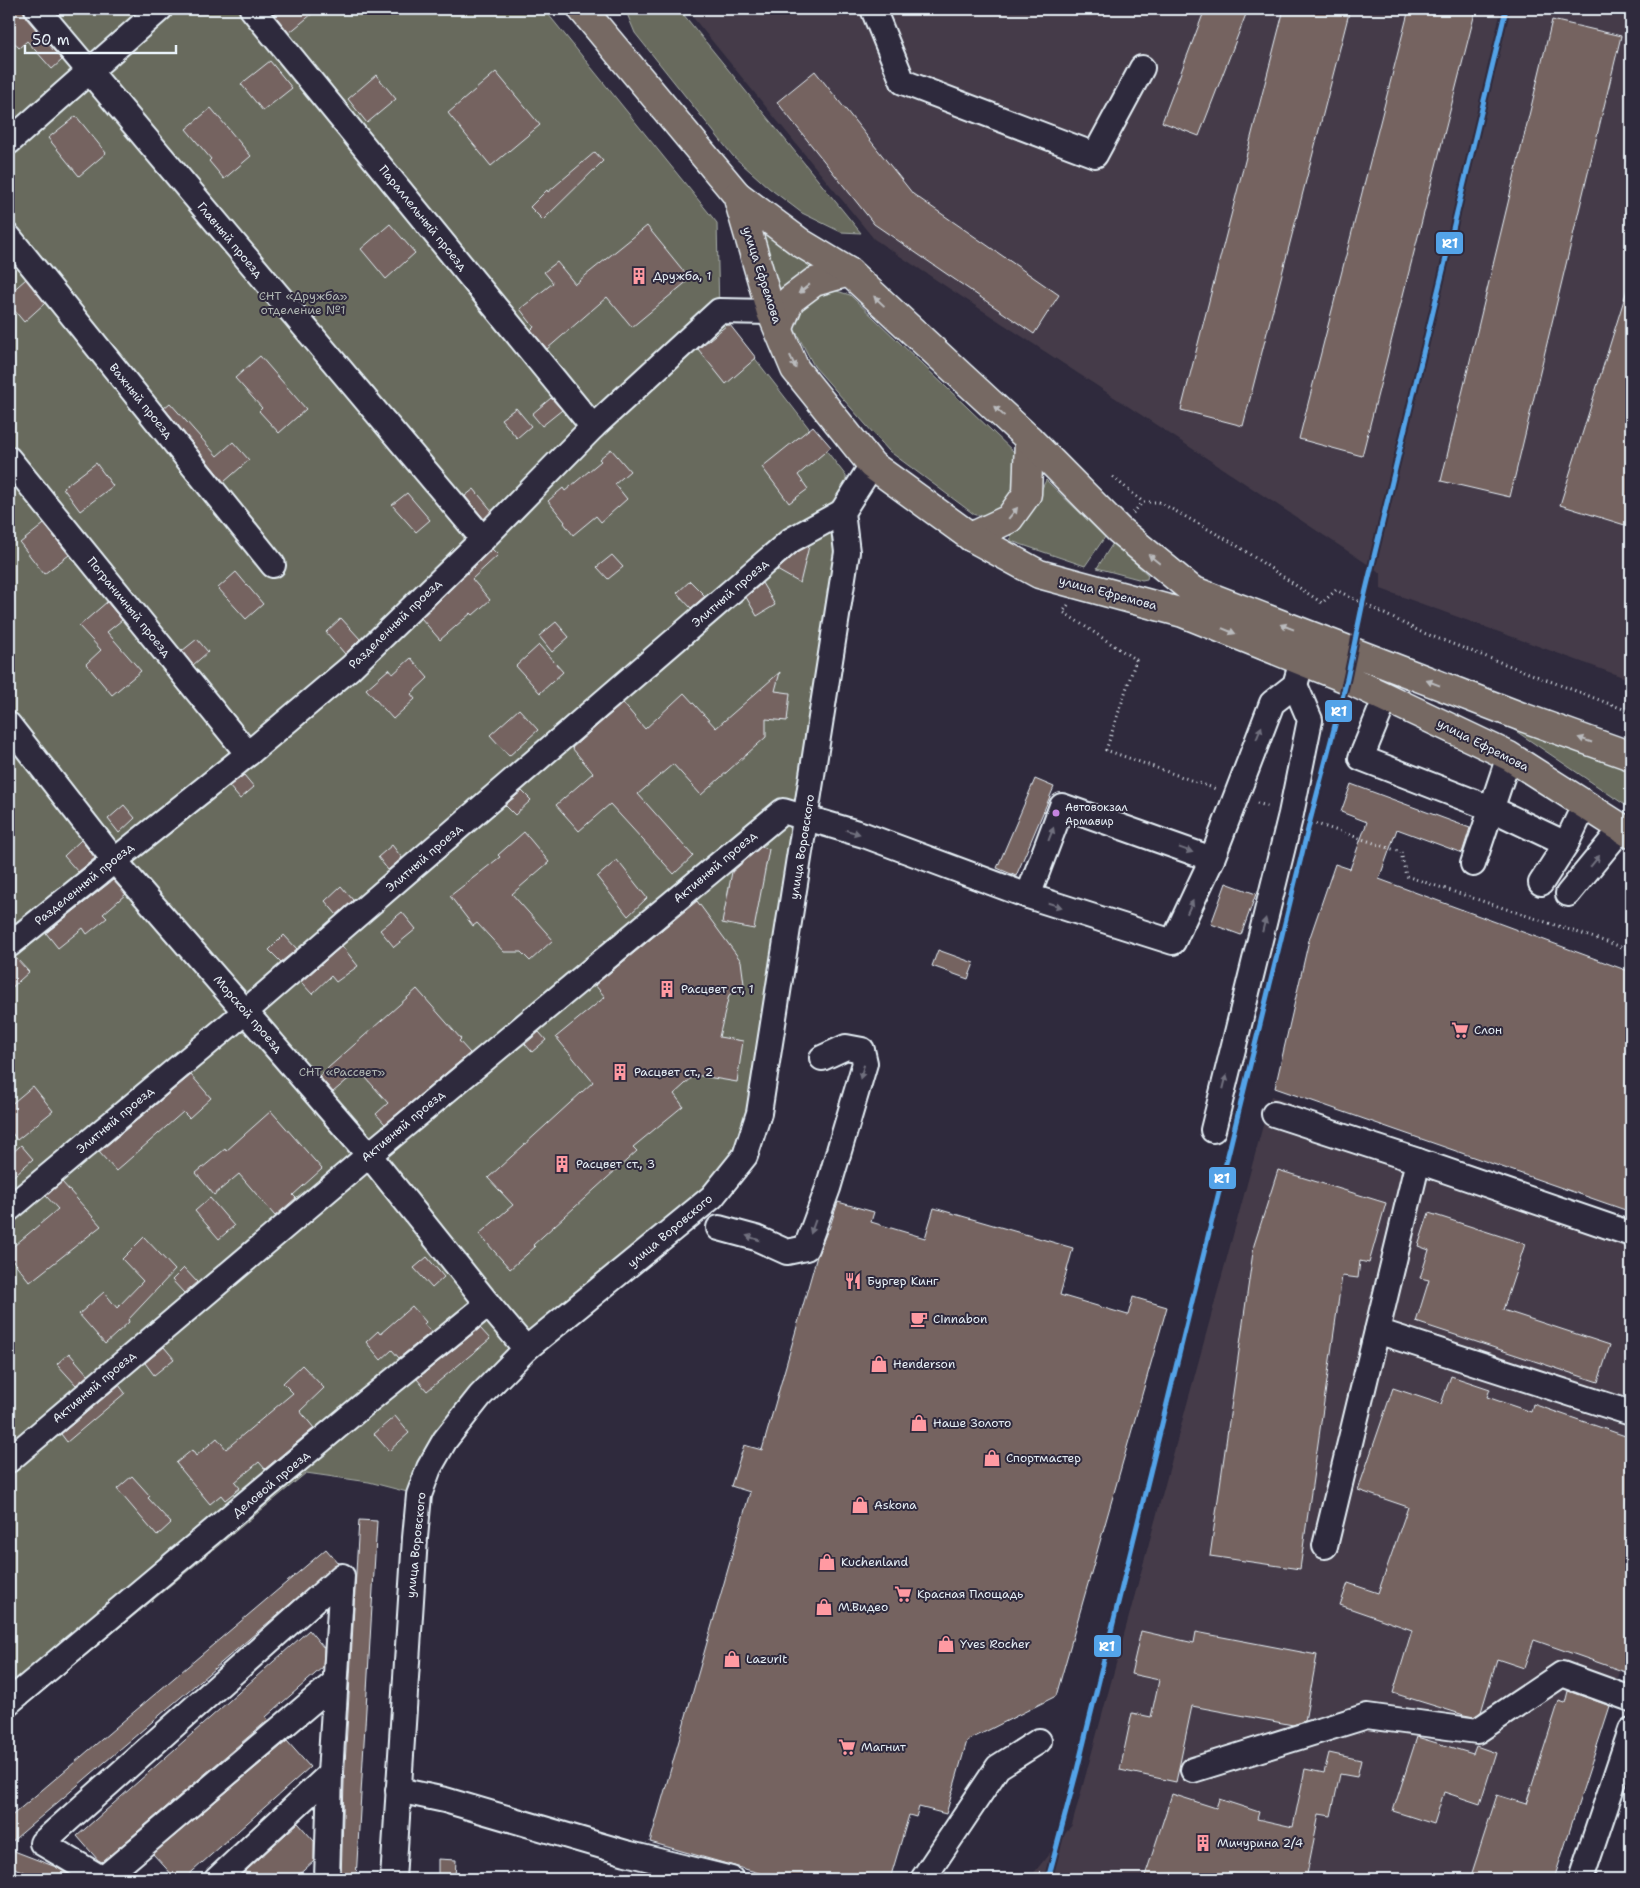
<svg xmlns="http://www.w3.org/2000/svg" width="1640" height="1888" font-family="'Shantell Sans',sans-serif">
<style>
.built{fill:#443b48}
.green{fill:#686b5d;stroke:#a8aeaa}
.building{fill:#746361;stroke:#e8f1f8}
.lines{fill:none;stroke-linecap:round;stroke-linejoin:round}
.minor-casing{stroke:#e8f1f8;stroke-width:28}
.major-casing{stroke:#e8f1f8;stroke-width:31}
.path{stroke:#e8f1f8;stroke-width:3;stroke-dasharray:1 4;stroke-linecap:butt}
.minor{stroke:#2f2a3d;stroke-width:24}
.major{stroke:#766964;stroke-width:28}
.rail-1-casing{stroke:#2f2a3d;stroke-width:9}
.rail-1{stroke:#53a3e8;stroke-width:5}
.oneway{fill:#babbbd}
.oneway2{fill:#70707e}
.bus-dot{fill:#c483df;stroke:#2f2a3d;stroke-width:2}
.labels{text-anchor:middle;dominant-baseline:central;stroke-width:4;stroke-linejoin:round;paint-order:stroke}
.bus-label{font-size:11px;fill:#e8f1f8;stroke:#2f2a3d;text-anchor:start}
.street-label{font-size:12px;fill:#e8f1f8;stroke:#2f2a3d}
.poi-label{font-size:12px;fill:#e8f1f8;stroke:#2f2a3d;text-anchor:start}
.park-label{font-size:12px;fill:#aeb5b2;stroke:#2f2a3d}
.line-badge{stroke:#2f2a3d;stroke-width:2}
.badge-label{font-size:14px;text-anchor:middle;font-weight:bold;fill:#fff}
</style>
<rect width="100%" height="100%" fill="#2f2a3d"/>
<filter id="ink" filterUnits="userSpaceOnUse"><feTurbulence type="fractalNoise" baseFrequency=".02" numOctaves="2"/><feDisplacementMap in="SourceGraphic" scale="10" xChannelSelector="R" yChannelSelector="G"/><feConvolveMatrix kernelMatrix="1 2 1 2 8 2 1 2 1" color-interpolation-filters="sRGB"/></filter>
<g filter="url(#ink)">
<g class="built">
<polygon points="686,9 1631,9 1631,680 1381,589 1381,573 874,239"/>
<polygon points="1271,1096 1484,1179 1631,1230 1631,1639 1551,1879 1029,1879 1072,1825"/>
</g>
<g class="green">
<polygon points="9,9 544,9 717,223 719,312 846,476 847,552 745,1156 526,1349 419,1495 369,1482 306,1473 9,1719"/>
<polygon points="625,9 679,9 861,233 841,232 802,213 769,188 733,156 635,33"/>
<polygon points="762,224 821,268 780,296 755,229"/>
<path d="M830 289 850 295 1016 454 1017 493C1002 510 998 515 975 515L889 451 814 366 794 328 797 308 815 292Z"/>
<polygon points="1046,480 1105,537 1085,566 1011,541 1010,530 1038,497"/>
<polygon points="1113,543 1148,575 1147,579 1142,580 1097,568"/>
<polygon points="1498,719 1631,767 1631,809"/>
</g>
<g class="building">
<polygon points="9,9 24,9 26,18 62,60 52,69 27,41 19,48 9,37"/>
<polygon points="270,9 318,9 289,33"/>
<polygon points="1205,9 1248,9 1199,136 1162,122"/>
<polygon points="1284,9 1350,9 1243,426 1181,410"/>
<polygon points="1409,9 1476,9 1362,456 1299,439"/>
<polygon points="1552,20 1621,36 1510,497 1441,481"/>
<polygon points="270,61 292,88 263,111 241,84"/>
<polygon points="815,71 913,194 1059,295 1034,334 874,224 777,102"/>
<polygon points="496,72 540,125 491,166 448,113"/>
<polygon points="376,75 396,99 367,123 348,99"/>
<polygon points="211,108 251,156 224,179 209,161 211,159 186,129"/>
<polygon points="76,116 106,153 79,176 48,138"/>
<polygon points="595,152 603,161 543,220 530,207 547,190 548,192"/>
<polygon points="390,224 415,253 386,279 361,249"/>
<polygon points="647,226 690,279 632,327 607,297 547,349 531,330 534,327 520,309 553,283 544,272 557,262 575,284"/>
<polygon points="26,279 45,303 24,322 9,304 9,294"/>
<polygon points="1627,290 1631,290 1631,517 1628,526 1560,505"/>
<polygon points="727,325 730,325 756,358 726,384 698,349"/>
<polygon points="260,356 306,409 279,433 259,411 262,408 235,378"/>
<polygon points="551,398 562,410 542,426 532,414"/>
<polygon points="170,403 217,456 233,442 249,460 224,482 164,408"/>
<polygon points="516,408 531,426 517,438 501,419"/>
<polygon points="813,426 831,447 798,475 808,489 789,503 762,467"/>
<polygon points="611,449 630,471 615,484 627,499 601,522 596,516 573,535 564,523 565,522 548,501 563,488 565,491 601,461 599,459"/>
<polygon points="96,463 113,486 80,511 63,488"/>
<polygon points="474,489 492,511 484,519 465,496"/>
<polygon points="407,493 430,520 416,532 392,505"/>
<polygon points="44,524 69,555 44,574 20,543"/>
<polygon points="809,546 800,583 777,570 799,551"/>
<polygon points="492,549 498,555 472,579 490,600 473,615 471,613 440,640 421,618"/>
<polygon points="612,555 623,567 608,579 597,567"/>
<polygon points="236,572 263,604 246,619 218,588"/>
<polygon points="690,581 705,596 691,608 677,593"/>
<polygon points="762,583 775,605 757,616 746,597"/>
<polygon points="107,602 122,620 107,632 141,671 112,695 86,664 101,650 79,626"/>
<polygon points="341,618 360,639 345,654 326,632"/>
<polygon points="556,622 569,637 552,652 539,636"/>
<polygon points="197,639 208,652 193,665 182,651"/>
<polygon points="539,645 563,672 540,693 516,666"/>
<polygon points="411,658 428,678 411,694 415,699 393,719 366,689 389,669 393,674"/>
<polygon points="780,672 775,691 790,693 787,721 766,719 766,737 701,795 673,764 638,794 693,856 674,874 610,804 579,831 556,805 593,773 572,748 623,703 645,729 684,693 716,728"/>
<polygon points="519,709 538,730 509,756 490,735"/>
<polygon points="244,775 254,787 240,799 229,786"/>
<polygon points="1035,779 1054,787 1016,876 997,868"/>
<polygon points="1351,784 1470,828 1462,853 1397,829 1379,879 1631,972 1631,1212 1275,1088 1309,940 1335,864 1350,869 1367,822 1341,812"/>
<polygon points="522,791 531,800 515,815 505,805"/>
<polygon points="124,805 135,818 119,833 108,819"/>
<polygon points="524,832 549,862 512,894 553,940 530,961 521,952 504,952 477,923 473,926 450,896 500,857 498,855"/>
<polygon points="81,840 95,858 78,872 64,856"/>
<polygon points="392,845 402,858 388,870 378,857"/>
<polygon points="761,847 769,849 754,929 722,923 732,872"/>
<polygon points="617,860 647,898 628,916 597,877"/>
<polygon points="113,880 126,894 103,914 107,918 87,934 83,928 58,948 46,933"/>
<polygon points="1226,883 1256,894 1241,935 1211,924"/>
<polygon points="341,886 353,900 337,915 325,901"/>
<polygon points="697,901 741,961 744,984 729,995 719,1037 743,1041 737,1082 695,1075 674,1094 683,1106 633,1147 637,1151 533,1245 535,1247 510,1269 479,1234 513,1205 488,1178 593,1082 556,1037 605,997 595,985"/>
<polygon points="402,912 416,929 394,947 380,930"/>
<polygon points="284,935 297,949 281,962 269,950"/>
<polygon points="342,946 358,966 336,982 331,976 312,994 301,982"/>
<polygon points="938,950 974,963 968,979 932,966"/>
<polygon points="15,957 29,972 9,990 9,958"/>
<polygon points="417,989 461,1039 459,1041 470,1053 385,1124 376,1114 388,1103 359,1070 333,1092 319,1076"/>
<polygon points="539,1032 546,1040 532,1052 525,1044"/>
<polygon points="191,1075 211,1098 189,1118 183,1112 116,1171 99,1152"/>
<polygon points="33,1086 53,1111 17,1140 9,1129 9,1106"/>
<polygon points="271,1111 322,1169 293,1195 296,1198 275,1216 239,1174 214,1195 196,1173 225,1149 226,1151"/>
<polygon points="21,1145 33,1159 9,1180 9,1156"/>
<polygon points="1278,1170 1386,1203 1369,1263 1360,1261 1358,1278 1342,1276 1300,1569 1210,1556 1254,1245"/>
<polygon points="62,1182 101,1226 30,1282 9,1256 9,1250 58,1209 46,1196"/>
<polygon points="210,1198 234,1226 219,1239 195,1211"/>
<polygon points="838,1202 874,1212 871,1222 925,1238 934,1208 1073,1248 1060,1295 1128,1315 1133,1297 1167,1307 1056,1696 967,1741 946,1814 919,1807 916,1817 909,1815 890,1879 780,1879 650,1842 750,1492 731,1486 744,1445 762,1450 817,1256 828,1229 829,1229"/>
<polygon points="1429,1213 1525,1244 1503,1310 1610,1345 1598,1382 1416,1322 1429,1280 1420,1278 1429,1250 1418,1246"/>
<polygon points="144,1237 175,1270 128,1320 129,1322 105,1344 79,1314 104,1292 117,1308 143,1281 122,1259"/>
<polygon points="427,1257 444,1277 432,1288 414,1268"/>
<polygon points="184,1268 197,1282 184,1293 172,1280"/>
<polygon points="412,1306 426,1322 424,1324 431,1332 399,1358 392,1350 381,1360 366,1342 378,1331 380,1334"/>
<polygon points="480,1328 490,1339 427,1391 417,1379"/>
<polygon points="164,1347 174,1359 154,1375 145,1363"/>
<polygon points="69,1353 88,1375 76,1385 57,1364"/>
<polygon points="302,1365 324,1388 300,1411 314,1428 265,1469 259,1462 235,1482 240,1488 225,1500 221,1495 210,1504 176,1463 192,1450 196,1456 217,1438 226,1449 293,1393 283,1383"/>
<polygon points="1451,1376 1490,1389 1487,1397 1531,1412 1533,1404 1631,1438 1631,1674 1534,1640 1524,1668 1497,1659 1481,1712 1474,1717 1464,1715 1393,1693 1412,1630 1340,1605 1348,1583 1378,1593 1408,1507 1358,1490 1393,1388 1441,1404"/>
<polygon points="119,1385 125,1393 67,1442 61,1434"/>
<polygon points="395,1416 409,1433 389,1451 374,1434"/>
<polygon points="132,1476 150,1496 148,1498 171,1523 157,1536 117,1489"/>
<polygon points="359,1520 377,1521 356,1879 341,1879 344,1782"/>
<polygon points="326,1549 338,1563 9,1844 9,1818"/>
<polygon points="309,1630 324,1648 323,1667 266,1717 268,1720 102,1862 98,1860 77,1836"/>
<polygon points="1141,1631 1194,1643 1196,1632 1317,1655 1305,1721 1293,1725 1192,1706 1176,1782 1120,1770 1132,1713 1151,1717 1159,1680 1131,1674"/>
<polygon points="1568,1691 1610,1706 1554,1879 1470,1879 1497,1795 1526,1804 1559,1701 1565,1703"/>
<polygon points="1417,1737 1473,1754 1476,1746 1496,1753 1480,1804 1444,1792 1434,1824 1393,1811"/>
<polygon points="287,1741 310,1767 184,1879 176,1879 153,1854"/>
<polygon points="1329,1753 1361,1760 1357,1777 1340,1774 1331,1816 1319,1814 1306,1879 1144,1879 1172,1794 1216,1808 1219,1799 1259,1812 1257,1819 1293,1827 1305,1769 1324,1773"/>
<polygon points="298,1823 314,1841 314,1861 294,1879 237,1879"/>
<polygon points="9,1849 56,1867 76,1879 42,1879 9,1866"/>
<polygon points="438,1859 456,1860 455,1879 438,1879"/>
</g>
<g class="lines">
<g class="minor-casing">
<g id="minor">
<polyline points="37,9 483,539"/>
<polyline points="252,9 593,427"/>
<polyline points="873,9 903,82 1095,155 1142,68"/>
<polyline points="9,142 160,9"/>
<polyline points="9,237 273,565"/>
<polyline points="9,459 248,754"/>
<polyline points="1386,697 1361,758 1490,808 1566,844"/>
<polyline points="9,725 114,860 369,1155 488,1304"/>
<polyline points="1473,864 1509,756"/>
<polyline points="1541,883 1566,844 1585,804"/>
<polyline points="1568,894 1622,828"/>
<polyline points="1028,896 1062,806 1212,859 1272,703 1295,685 1302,661"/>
<polyline points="9,945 248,754 350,668 483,539 593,427 719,311 771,312"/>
<polyline points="1274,1114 1418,1161 1631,1234"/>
<polyline points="1213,1130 1291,814 1310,720 1295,685"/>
<polyline points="9,1209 246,1011 791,540 842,512"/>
<polyline points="719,1228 756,1238 787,1252 806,1248 828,1188 865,1063 862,1050 846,1047 822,1058"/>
<polyline points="1377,1331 1631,1413"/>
<polyline points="9,1460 369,1155 783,811 864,835 1028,896 1173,942 1212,859"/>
<polyline points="1325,1546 1418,1161"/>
<polyline points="9,1702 368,1401 488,1304 526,1349"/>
<polyline points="1193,1770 1367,1716 1477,1731 1562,1674 1631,1699"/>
<polyline points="398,1790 445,1800 626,1853 731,1879"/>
<polyline points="103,1879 42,1843 342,1576 330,1774 327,1879"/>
<polyline points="103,1879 335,1682"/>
<polyline points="217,1879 330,1774"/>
<polyline points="393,1879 415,1538 419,1495 429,1468 445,1440 480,1396 526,1349 712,1197 745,1156 759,1113 847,552 842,512 872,465"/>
<polyline points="923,1879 998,1767 1039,1741"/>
<polyline points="1581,1879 1631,1730"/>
</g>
</g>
<g class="major-casing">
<g id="major">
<polyline points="582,9 737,195"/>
<polyline points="779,328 790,300 814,282 849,272"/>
<polyline points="971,537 1009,519 1027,494 1029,439"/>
<polyline points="1631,756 1522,717 1192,590 1119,530 1029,439 849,272 801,243 737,195 771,312 795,369 872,465 971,537 1039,574 1183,613 1347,679 1509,756 1631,834"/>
</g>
</g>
<g class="path">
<polyline points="1113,477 1143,502 1159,502 1233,543 1322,603 1336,590 1421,632 1631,712"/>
<polyline points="1133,513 1143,502"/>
<polyline points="1068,605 1063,612 1136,660 1106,750 1216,789"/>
<polyline points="1257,803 1270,807"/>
<polyline points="1311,822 1401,852 1406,876 1631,950"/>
</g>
<use href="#minor" class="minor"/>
<use href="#major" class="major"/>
<g class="rail-1-casing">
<polyline id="rail-1" points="1048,1879 1077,1770 1310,821 1347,679 1363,602 1506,9"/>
</g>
<use href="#rail-1" class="rail-1"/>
</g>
<defs><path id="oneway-solid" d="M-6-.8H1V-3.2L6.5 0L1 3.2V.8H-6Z" transform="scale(1.25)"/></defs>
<g class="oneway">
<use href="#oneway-solid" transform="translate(804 289) rotate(142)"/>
<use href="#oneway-solid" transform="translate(879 301) rotate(-137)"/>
<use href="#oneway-solid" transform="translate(793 362) rotate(66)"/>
<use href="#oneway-solid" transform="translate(999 411) rotate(-137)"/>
<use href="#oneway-solid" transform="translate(1013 513) rotate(-51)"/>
<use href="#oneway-solid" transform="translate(1154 559) rotate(-141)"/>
<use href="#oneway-solid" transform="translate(1287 627) rotate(-159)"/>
<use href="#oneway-solid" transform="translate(1229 631) rotate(22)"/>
<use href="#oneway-solid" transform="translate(1433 683) rotate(-159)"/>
<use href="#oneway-solid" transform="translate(1585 740) rotate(-161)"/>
</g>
<g class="oneway2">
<use href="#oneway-solid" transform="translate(1259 733) rotate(-68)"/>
<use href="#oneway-solid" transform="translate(853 832) rotate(16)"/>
<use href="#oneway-solid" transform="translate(1051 834) rotate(-69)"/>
<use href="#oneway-solid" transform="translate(1186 850) rotate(20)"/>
<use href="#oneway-solid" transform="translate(1595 861) rotate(-51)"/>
<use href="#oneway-solid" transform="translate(1055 905) rotate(17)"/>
<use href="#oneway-solid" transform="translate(1190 907) rotate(-65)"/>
<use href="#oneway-solid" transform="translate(1264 925) rotate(-76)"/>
<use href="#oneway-solid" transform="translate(862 1072) rotate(106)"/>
<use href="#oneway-solid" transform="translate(1225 1082) rotate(-76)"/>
<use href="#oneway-solid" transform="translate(813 1227) rotate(110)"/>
<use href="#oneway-solid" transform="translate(753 1238) rotate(-161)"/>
</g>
</g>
<defs>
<g id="building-bare" transform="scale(1.35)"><path d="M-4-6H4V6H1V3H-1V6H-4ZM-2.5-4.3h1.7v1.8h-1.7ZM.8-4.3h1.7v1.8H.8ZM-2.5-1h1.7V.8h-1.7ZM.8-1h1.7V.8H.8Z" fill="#ff9aa2" stroke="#2f2a3d" stroke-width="2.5" paint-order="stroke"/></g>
<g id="supermarket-bare" transform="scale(1.35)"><path d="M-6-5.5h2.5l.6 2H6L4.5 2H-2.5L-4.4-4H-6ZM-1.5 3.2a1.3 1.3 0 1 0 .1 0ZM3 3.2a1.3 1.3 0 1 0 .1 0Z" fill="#ff9aa2" stroke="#2f2a3d" stroke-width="2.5" paint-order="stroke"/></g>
<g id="restaurant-bare" transform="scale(1.35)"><path d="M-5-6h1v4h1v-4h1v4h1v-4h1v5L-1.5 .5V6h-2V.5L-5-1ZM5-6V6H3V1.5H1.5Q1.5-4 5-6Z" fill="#ff9aa2" stroke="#2f2a3d" stroke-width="2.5" paint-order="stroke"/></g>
<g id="cafe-bare" transform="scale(1.35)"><path d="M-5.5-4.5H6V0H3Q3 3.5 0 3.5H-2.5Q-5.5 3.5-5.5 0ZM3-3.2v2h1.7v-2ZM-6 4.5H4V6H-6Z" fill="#ff9aa2" stroke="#2f2a3d" stroke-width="2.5" paint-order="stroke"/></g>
<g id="shop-bare" transform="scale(1.35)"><path d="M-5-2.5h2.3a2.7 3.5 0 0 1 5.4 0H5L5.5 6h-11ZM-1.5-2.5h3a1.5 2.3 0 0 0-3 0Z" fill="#ff9aa2" stroke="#2f2a3d" stroke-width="2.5" paint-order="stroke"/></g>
</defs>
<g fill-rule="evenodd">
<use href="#building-bare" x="639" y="276"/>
<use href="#building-bare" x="667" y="989"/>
<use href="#supermarket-bare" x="1460" y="1030"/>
<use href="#building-bare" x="620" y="1072"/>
<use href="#building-bare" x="562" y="1164"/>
<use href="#restaurant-bare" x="853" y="1281"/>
<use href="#cafe-bare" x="919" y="1319"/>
<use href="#shop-bare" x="879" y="1364"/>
<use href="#shop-bare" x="919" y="1423"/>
<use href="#shop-bare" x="992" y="1458"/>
<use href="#shop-bare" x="860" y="1505"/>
<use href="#shop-bare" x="827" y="1562"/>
<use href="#supermarket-bare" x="903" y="1594"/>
<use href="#shop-bare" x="824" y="1607"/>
<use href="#shop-bare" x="946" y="1644"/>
<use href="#shop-bare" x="732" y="1659"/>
<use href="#supermarket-bare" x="847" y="1747"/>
<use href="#building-bare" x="1203" y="1843"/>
</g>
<circle class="bus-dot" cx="1056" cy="813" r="4.5"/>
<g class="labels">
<g class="bus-label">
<text x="1065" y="807">Автовокзал<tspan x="1065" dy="14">Армавир</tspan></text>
</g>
<g class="street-label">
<text transform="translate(423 218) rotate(51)">Параллельный проезд</text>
<text transform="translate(230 240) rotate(50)">Главный проезд</text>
<text transform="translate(762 275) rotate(72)">улица Ефремова</text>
<text transform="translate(141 401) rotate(51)">Важный проезд</text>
<text transform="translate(730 593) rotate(-41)">Элитный проезд</text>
<text transform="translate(1108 593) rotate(15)">улица Ефремова</text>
<text transform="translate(129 607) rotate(51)">Пограничный проезд</text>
<text transform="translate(395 624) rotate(-44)">Разделенный проезд</text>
<text transform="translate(1483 745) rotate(27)">улица Ефремова</text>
<text transform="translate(802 847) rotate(-81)">улица Воровского</text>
<text transform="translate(424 858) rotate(-41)">Элитный проезд</text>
<text transform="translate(715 867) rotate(-40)">Активный проезд</text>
<text transform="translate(84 884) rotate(-39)">Разделенный проезд</text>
<text transform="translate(248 1014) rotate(49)">Морской проезд</text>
<text transform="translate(115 1120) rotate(-40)">Элитный проезд</text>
<text transform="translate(403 1126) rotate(-40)">Активный проезд</text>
<text transform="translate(670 1231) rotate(-40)">улица Воровского</text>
<text transform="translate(94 1387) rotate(-40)">Активный проезд</text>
<text transform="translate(271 1484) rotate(-40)">Деловой проезд</text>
<text transform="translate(416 1545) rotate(-84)">улица Воровского</text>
</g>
<g class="poi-label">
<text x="653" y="276">Дружба, 1</text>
<text x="681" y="989">Расцвет ст, 1</text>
<text x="1474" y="1030">Слон</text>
<text x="634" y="1072">Расцвет ст., 2</text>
<text x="576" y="1164">Расцвет ст., 3</text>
<text x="867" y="1281">Бургер Кинг</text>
<text x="933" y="1319">Cinnabon</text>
<text x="893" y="1364">Henderson</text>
<text x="933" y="1423">Наше Золото</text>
<text x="1006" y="1458">Спортмастер</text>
<text x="874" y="1505">Askona</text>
<text x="841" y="1562">Kuchenland</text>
<text x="917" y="1594">Красная Площадь</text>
<text x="838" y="1607">М.Видео</text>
<text x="960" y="1644">Yves Rocher</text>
<text x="746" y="1659">Lazurit</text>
<text x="861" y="1747">Магнит</text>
<text x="1217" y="1843">Мичурина 2/4</text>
</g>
<g class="park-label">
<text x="303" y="296">СНТ «Дружба»<tspan x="303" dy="14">отделение №1</tspan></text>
<text x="342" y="1072">СНТ «Рассвет»</text>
</g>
</g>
<g class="line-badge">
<rect x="1435" y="231" width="29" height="24" rx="5" fill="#53a3e8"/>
<rect x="1324" y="699" width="29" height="24" rx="5" fill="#53a3e8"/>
<rect x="1208" y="1166" width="29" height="24" rx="5" fill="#53a3e8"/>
<rect x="1093" y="1634" width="29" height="24" rx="5" fill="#53a3e8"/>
</g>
<g class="badge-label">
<text x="1450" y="248">R1</text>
<text x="1339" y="716">R1</text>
<text x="1222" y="1183">R1</text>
<text x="1107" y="1651">R1</text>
</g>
<rect width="1640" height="1888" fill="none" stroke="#2f2a3d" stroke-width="30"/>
<rect x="15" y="15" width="1610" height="1858" fill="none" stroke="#e8f1f8" stroke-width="2" filter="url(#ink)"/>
<path d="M25 45v8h151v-8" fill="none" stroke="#e8f1f8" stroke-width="2.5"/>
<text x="32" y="45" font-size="15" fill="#e8f1f8" stroke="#2f2a3d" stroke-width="4" paint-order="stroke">50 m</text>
</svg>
